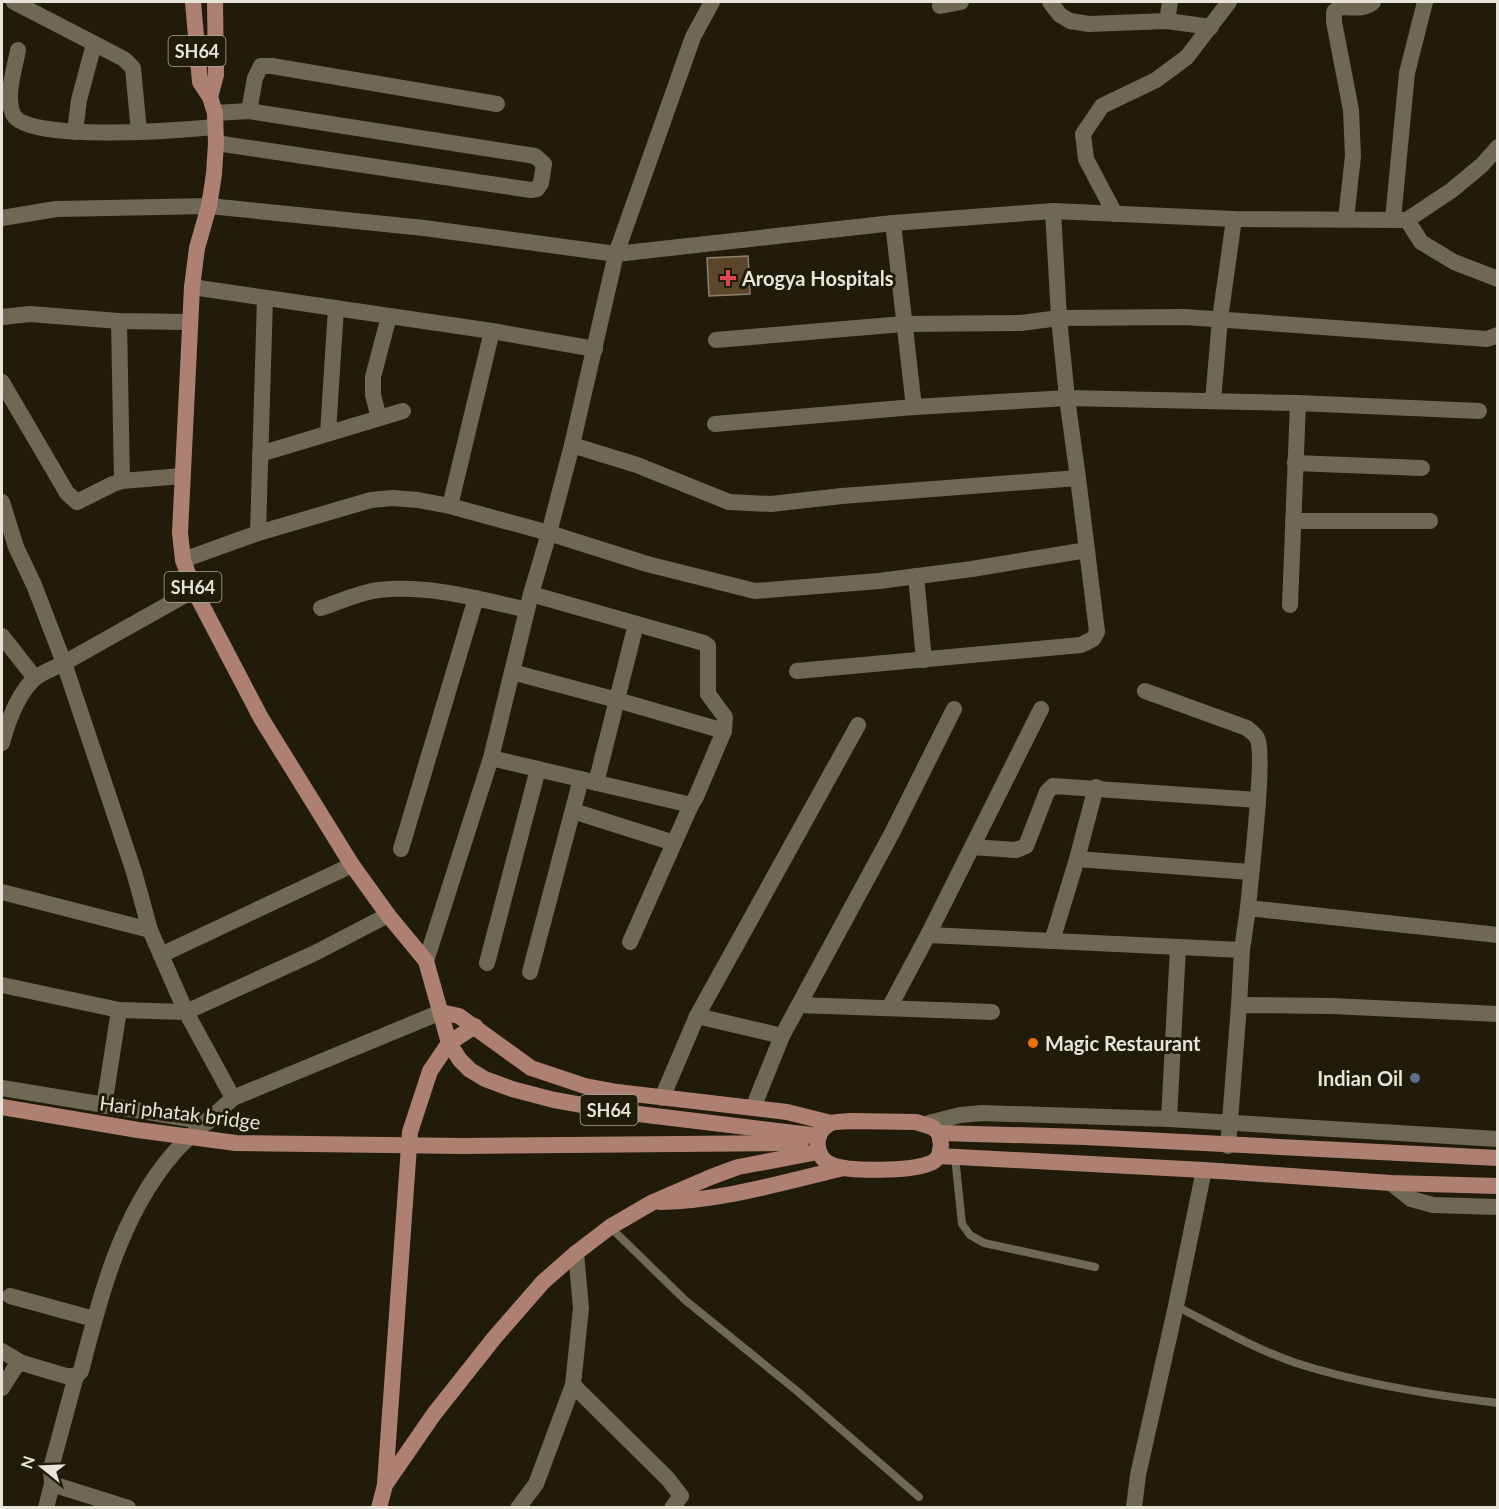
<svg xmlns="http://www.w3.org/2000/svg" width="1499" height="1509" font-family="Lato,sans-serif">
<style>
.building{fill:#5c462a;stroke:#908170;stroke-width:1.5}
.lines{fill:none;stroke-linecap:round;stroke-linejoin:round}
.service{stroke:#6e6854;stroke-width:8}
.minor{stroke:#6e6854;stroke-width:16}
.tertiary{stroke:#6e6854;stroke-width:16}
.primary{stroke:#ae8071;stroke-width:16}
.health-dot{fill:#e0444e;stroke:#211b09;stroke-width:2}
.food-dot{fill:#e8710a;stroke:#211b09;stroke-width:2}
.service-dot{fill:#5c6f8a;stroke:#211b09;stroke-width:2}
.labels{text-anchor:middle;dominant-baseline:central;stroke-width:6;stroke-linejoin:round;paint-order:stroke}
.shield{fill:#211b09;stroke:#aca89b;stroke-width:1.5}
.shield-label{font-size:18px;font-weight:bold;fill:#e7e4d9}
.poi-label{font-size:20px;font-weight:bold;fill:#e7e4d9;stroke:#211b09;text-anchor:start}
.street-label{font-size:20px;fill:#e7e4d9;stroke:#211b09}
</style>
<rect width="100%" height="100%" fill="#211b09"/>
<polygon class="building" points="748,256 750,294 709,296 707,258"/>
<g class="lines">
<g class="service">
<polyline points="955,1157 962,1224 970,1235 984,1243 1095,1267"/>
<polyline points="610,1227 685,1300 797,1391 919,1497"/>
<path d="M1176 1306C1215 1326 1255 1349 1296 1363 1361 1384 1430 1395 1498 1403"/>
</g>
<g class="minor">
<polyline points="14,2 124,59 133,68 139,132"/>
<polyline points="1050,2 1060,15 1070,21 1089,24 1167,21 1211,27"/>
<polyline points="940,6 961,2"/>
<polyline points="1167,21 1170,2"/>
<path d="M18 50C15 68 5 96 13 114 26 143 183 130 215 127"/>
<polyline points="249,111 255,78 261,66 272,66 497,104"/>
<polyline points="215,113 249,111 535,156 544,164 541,183 537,189 531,190 216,143"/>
<polyline points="75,132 79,100 94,44"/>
<polyline points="1053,211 1059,318 1067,398 1078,478"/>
<polyline points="1115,214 1086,159 1083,134 1102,106 1156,80 1187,57 1229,2"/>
<polyline points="2,218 56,209 209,206 424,228 616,254 893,223 1053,211 1234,219 1407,220 1452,190 1482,165 1498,147"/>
<path d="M1346 219 1353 156 1351 110 1334 22V12L1340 7C1351 7 1366 10 1373 2"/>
<polyline points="1393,219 1407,73 1425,2"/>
<polyline points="1407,220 1421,242 1454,262 1498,279"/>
<polyline points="893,223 914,407"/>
<polyline points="192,287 492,331 595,349"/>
<polyline points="2,317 30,314 119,321 189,322"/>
<polyline points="119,321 122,481"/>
<polyline points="716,340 903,324 1021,323 1059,318 1185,317 1487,339 1498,335"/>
<polyline points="2,382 67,493 77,502 113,484 122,481 182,476"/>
<polyline points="1213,401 1220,319 1234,219"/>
<polyline points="379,418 373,395 373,377 389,316"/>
<polyline points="715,424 914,407 1067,398 1298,403 1479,411"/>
<polyline points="328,433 336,308"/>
<polyline points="260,454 403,411"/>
<polyline points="1295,463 1422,468"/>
<polyline points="2,502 16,547 34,585 64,663 194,590"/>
<polyline points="450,506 492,331"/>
<polyline points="1293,521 1430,521"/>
<polyline points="258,533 265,298"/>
<polyline points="183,560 258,533 371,500 392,498 418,500 450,506 549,533 647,564 755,591 879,581 972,569 1087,550 1078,478 842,496 771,504 729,502 637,465 572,445"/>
<polyline points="916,576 924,660"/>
<polyline points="1290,605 1298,403"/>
<path d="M321 608C339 602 360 592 379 590 426 584 481 599 527 610"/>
<polyline points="2,636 35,678"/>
<polyline points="797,671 1081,645 1093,639 1097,632 1087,550"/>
<polyline points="512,672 617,700 724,731"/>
<path d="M1145 691 1247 728C1250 731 1255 734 1257 738 1266 753 1250 882 1248 908"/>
<path d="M2 743C8 721 17 695 34 679 42 672 55 668 64 663L134 872 150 930 186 1012 233 1098 441 1012"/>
<polyline points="491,758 691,805 696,797 724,731 725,717 708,694 708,646 704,643 531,594"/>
<polyline points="596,783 636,624"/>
<polyline points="1096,787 1077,859 1250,872"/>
<polyline points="573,811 674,843"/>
<polyline points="972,847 1016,850 1026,846 1047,792 1053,786 1258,800"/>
<polyline points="401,849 476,598"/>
<polyline points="2,892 150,930"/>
<polyline points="928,935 1242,950"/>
<polyline points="1052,941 1077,859"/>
<polyline points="630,942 691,805"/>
<polyline points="161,955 352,865"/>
<polyline points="426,961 491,758 531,594 549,533 572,445 616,254 693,37 712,2"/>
<polyline points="487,963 538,769"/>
<polyline points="530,972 581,779"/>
<polyline points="2,985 119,1010 186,1012 315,953 388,915"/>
<polyline points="799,1005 992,1012"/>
<polyline points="1239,1005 1242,950 1248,908 1498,935"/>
<polyline points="889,1008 928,935 1041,709"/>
<polyline points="697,1016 782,1036"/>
<polyline points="2,1088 208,1122"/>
<polyline points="662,1098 697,1016 858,725"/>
<polyline points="104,1106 119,1010"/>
<polyline points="753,1108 782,1036 892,833 954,709"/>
<polyline points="1169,1119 1178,947"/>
<polyline points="1228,1146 1239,1005 1332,1006 1498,1014"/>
<polyline points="10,1296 94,1319"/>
<polyline points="2,1351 22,1363"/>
<polyline points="573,1385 668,1479 681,1496 672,1508"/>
<path d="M2 1388 16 1366 22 1363 66 1376H76L81 1371C100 1296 121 1215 172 1155 190 1134 213 1117 233 1098"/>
<polyline points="52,1484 128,1508"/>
<polyline points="46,1508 52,1484 51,1468 76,1376"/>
<polyline points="518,1508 536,1484 573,1385 581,1308 576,1253"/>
<polyline points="1134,1508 1138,1475 1176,1306 1204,1170"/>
</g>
<g class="tertiary">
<polyline points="925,1124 960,1115 982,1113 1169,1119 1498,1139"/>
<polyline points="1391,1183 1411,1199 1433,1205 1498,1207"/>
</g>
<g class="primary">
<polyline points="193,2 200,82 210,97 215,113 216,143 214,174 209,206 197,248 192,287 180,533 183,560 194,590 261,718 352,865 388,915 426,961 449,1043 460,1060 470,1070 485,1079 512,1089 554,1100 622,1112 819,1136"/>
<polyline points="210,97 216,75 215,2"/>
<polyline points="441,1012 459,1016 531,1068 585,1086 617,1092 787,1112 831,1123"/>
<polyline points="2,1107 138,1130 236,1143 462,1146 801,1143"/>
<path d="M851 1121 916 1122 932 1127 939 1133 941 1145 939 1156C936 1160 933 1163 928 1164 910 1171 849 1172 832 1165 815 1158 812 1134 829 1124 835 1121 844 1122 851 1121Z"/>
<polyline points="939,1133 1085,1137 1498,1158"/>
<polyline points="939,1156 1204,1170 1391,1183 1498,1186"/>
<path d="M660 1202C722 1201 784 1182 844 1168"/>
<polyline points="385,1484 410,1132 430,1071 449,1043 475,1026"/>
<polyline points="379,1508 385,1485 434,1414 495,1337 543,1282 576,1253 610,1227 653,1202 711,1177 738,1167 818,1152"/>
</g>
</g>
<path class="health-dot" d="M725 269h6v6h6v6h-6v6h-6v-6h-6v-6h6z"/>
<circle class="food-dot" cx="1033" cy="1043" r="6"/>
<circle class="service-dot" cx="1415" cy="1078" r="6"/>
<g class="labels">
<g class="shield">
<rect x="168.5" y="36" width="57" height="30" rx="4.5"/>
<rect x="164.5" y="572" width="57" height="30" rx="4.5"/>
<rect x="580.5" y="1095" width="57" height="30" rx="4.5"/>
</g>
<g class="shield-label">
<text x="197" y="51">SH64</text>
<text x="193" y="587">SH64</text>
<text x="609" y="1110">SH64</text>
</g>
<g class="poi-label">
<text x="742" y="278">Arogya Hospitals</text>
<text x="1045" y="1043">Magic Restaurant</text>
<text x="1403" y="1078" text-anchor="end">Indian Oil</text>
</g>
<g class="street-label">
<text transform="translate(180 1112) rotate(7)">Hari phatak bridge</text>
</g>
</g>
<rect width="1499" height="1509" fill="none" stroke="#e7e4d9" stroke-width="6"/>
<g transform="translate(42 1467) rotate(288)" stroke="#211b09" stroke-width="4.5" paint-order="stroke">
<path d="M0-4.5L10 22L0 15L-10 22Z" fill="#e7e4d9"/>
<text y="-9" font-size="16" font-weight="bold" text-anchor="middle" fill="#e7e4d9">N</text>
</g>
</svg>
